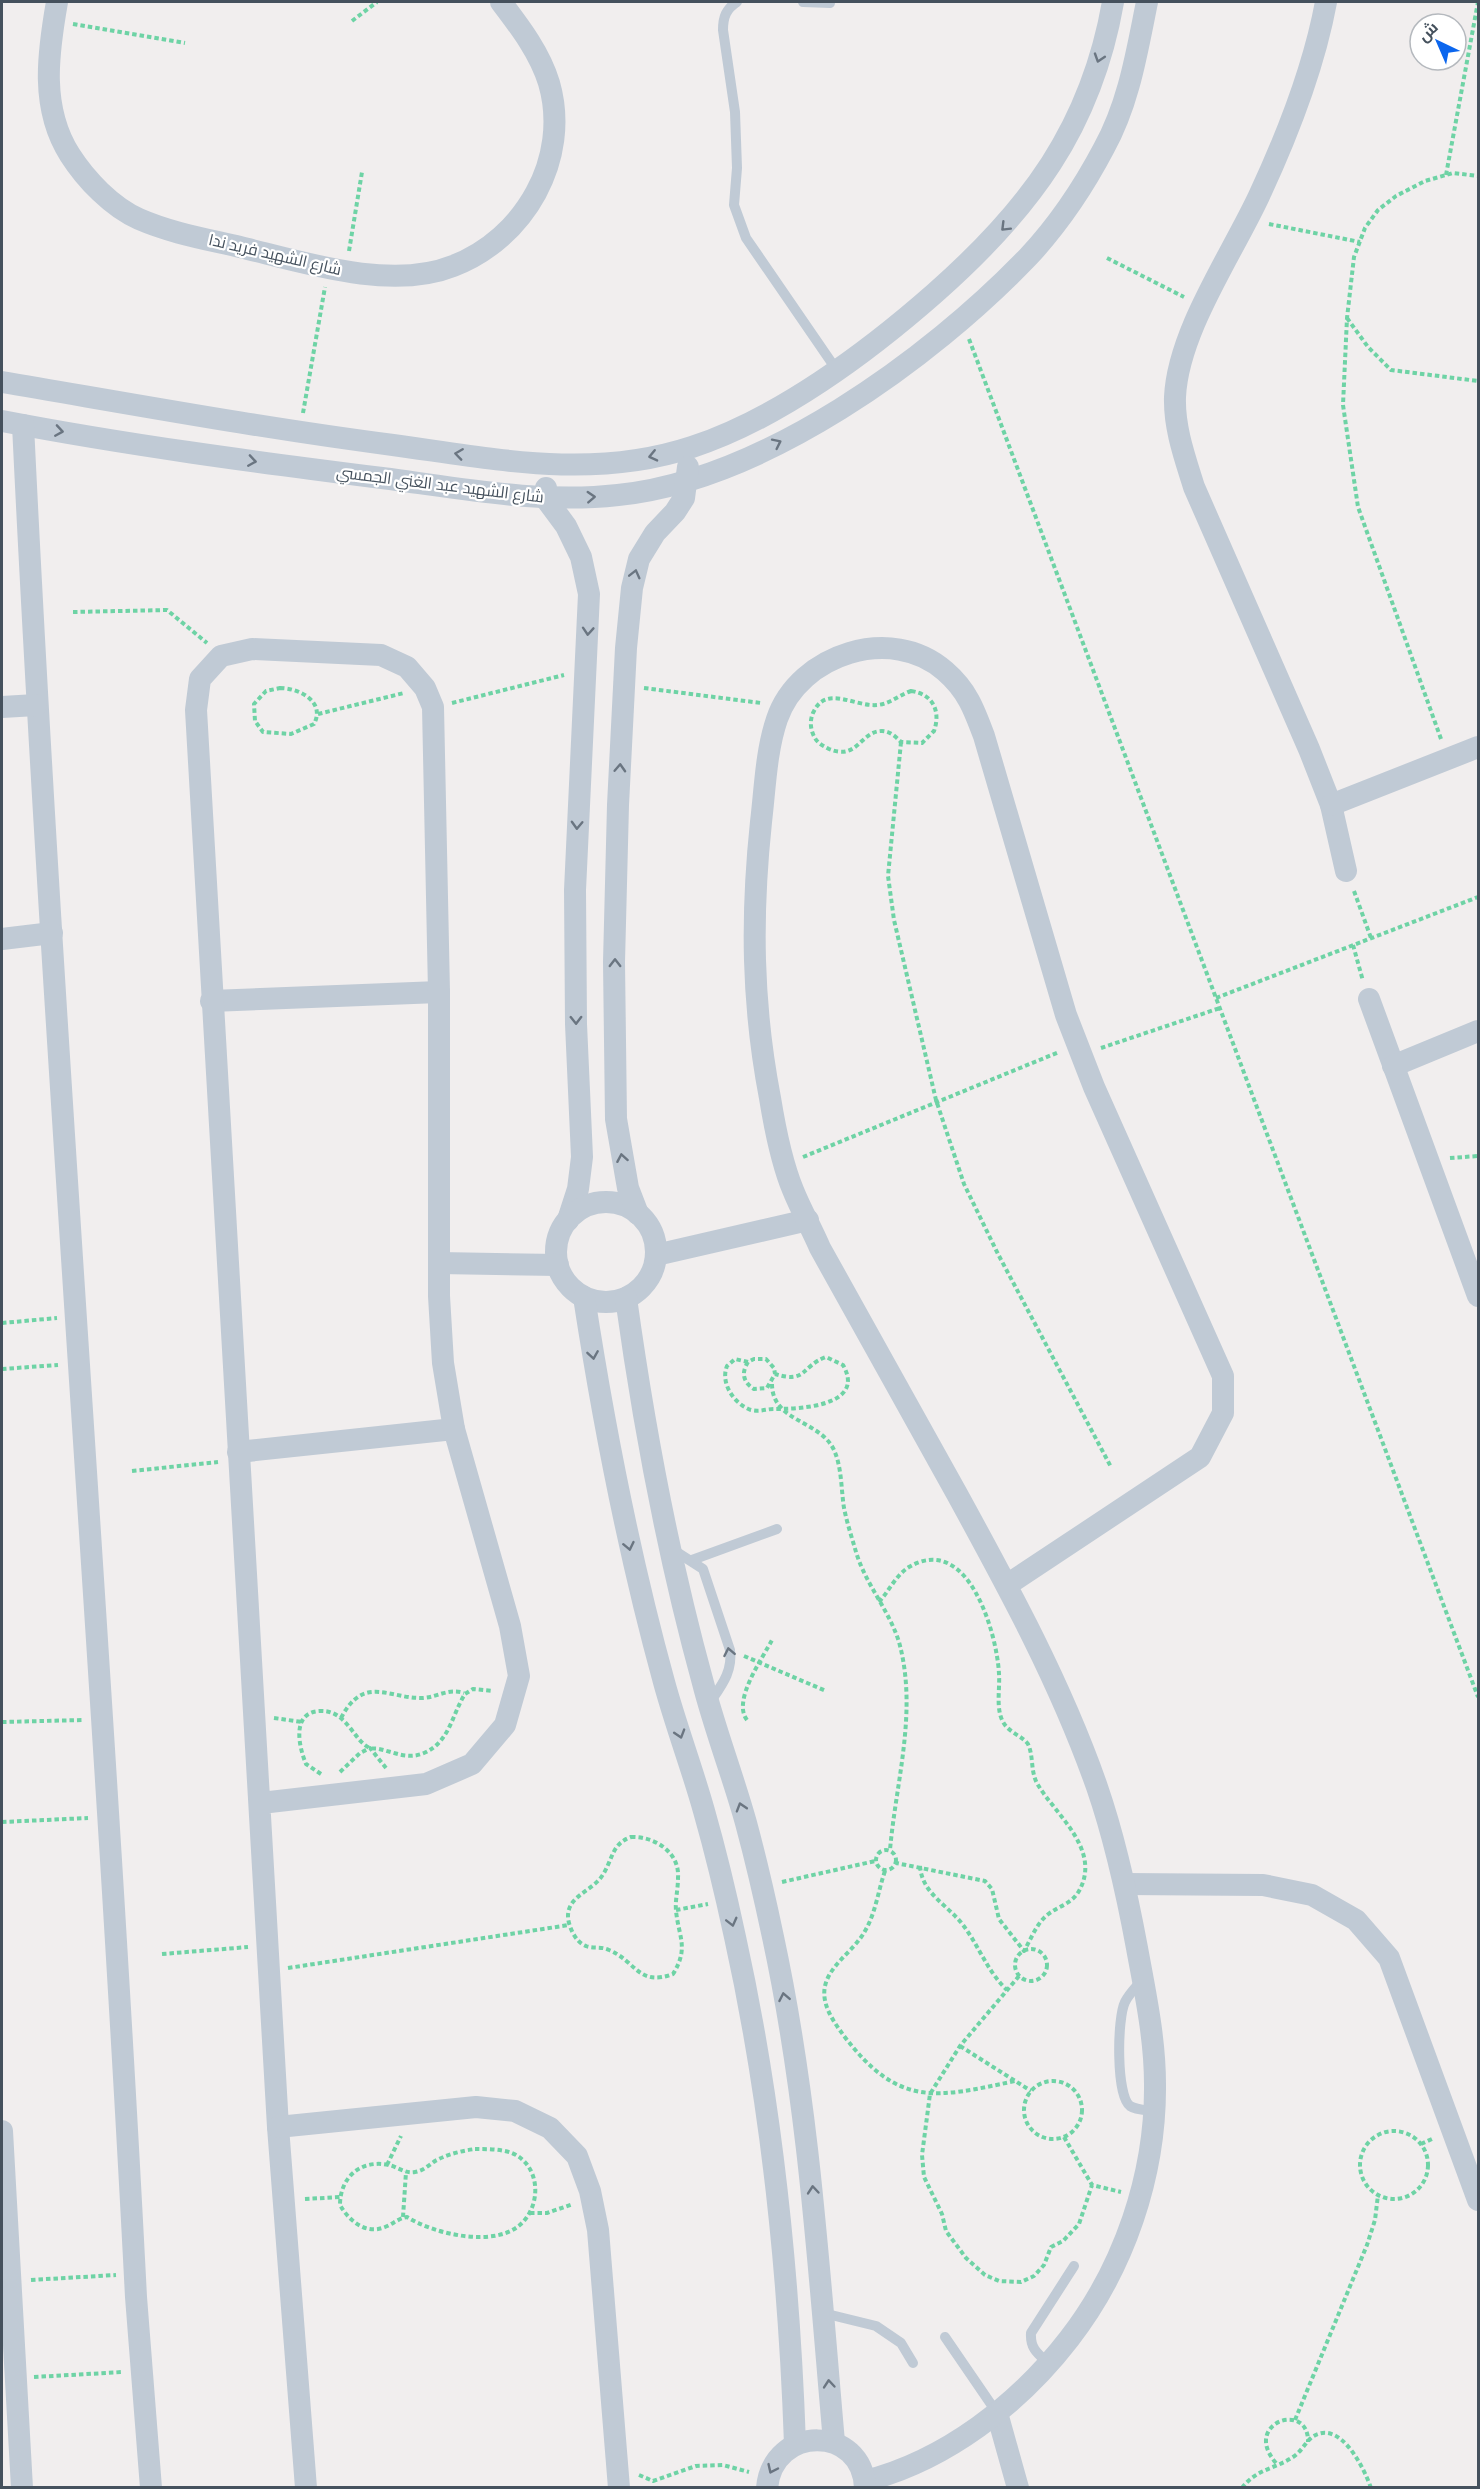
<svg xmlns="http://www.w3.org/2000/svg" width="1480" height="2489" font-family="'Varela Round',Cairo,sans-serif">
<style>
.lines{fill:none;stroke-linecap:round;stroke-linejoin:round}
.path{stroke:#6ed3a5;stroke-width:4;stroke-dasharray:4.5 3;stroke-linecap:butt}
.lane{stroke:#c0cad5;stroke-width:10}
.street{stroke:#c0cad5;stroke-width:22}
.oneway{stroke:#6a7581}
.labels{text-anchor:middle;dominant-baseline:central;stroke-width:4.5;stroke-linejoin:round;paint-order:stroke}
.street-label{font-size:16px;fill:#45515d;stroke:#fff}
</style>
<rect width="100%" height="100%" fill="#f1eeee"/>
<g class="lines">
<g class="path">
<polyline points="352,21 377,2"/>
<polyline points="73,24 185,43"/>
<polyline points="1446,175 1478,2"/>
<polyline points="1269,224 1360,242"/>
<polyline points="349,251 362,172"/>
<polyline points="1107,258 1184,297"/>
<polyline points="1347,318 1368,347 1391,370 1478,381"/>
<polyline points="969,339 1478,1697"/>
<polyline points="303,413 325,287"/>
<polyline points="73,612 167,610 207,643"/>
<path d="M280 688C298 688 326 701 314 724L291 734 263 732 255 721 254 704 266 691Z"/>
<polyline points="644,688 761,703"/>
<path d="M911 691C933 694 941 711 934 731L922 743 901 742C896 737 890 731 882 731 860 731 858 761 829 749 821 745 816 742 813 734 810 727 810 718 814 711 827 685 855 707 877 705 890 704 899 695 911 691Z"/>
<polyline points="452,703 564,675"/>
<polyline points="318,714 404,693"/>
<polyline points="1441,739 1358,507 1343,405 1347,318 1354,257 1365,228 1378,210 1396,196 1425,181 1453,173 1478,176"/>
<polyline points="901,742 888,876 894,920 936,1100 964,1184 998,1254 1111,1467"/>
<polyline points="1354,891 1371,938"/>
<polyline points="1353,945 1363,981"/>
<polyline points="1216,998 1478,897"/>
<polyline points="1101,1048 1220,1008"/>
<polyline points="803,1157 1059,1052"/>
<polyline points="1450,1158 1478,1156"/>
<polyline points="2,1323 57,1318"/>
<path d="M748 1362C741 1373 743 1382 754 1389L767 1388 775 1374 774 1368 766 1359H754L748 1362 735 1359 727 1366C720 1383 734 1404 751 1410 760 1412 766 1409 774 1409 797 1409 867 1407 843 1365L826 1357C801 1366 807 1384 775 1374"/>
<polyline points="2,1369 58,1365"/>
<path d="M772 1384C772 1422 820 1420 834 1450 842 1468 841 1489 844 1508 847 1523 852 1538 856 1552 866 1585 889 1610 899 1642 918 1711 896 1781 890 1850"/>
<polyline points="132,1471 218,1462"/>
<path d="M879 1602C889 1591 896 1575 909 1567 968 1532 997 1633 999 1674 1000 1689 996 1706 1002 1720 1008 1733 1020 1734 1028 1744 1034 1757 1030 1772 1038 1785 1056 1815 1102 1850 1079 1891 1071 1905 1057 1906 1046 1916 1036 1925 1031 1939 1024 1951L999 1919 992 1889 985 1881 896 1863"/>
<polyline points="744,1656 826,1691"/>
<polyline points="274,1718 302,1722"/>
<path d="M341 1718C364 1674 389 1699 423 1698 438 1697 448 1688 464 1693"/>
<path d="M747 1720C732 1701 762 1659 772 1640"/>
<polyline points="2,1722 82,1720"/>
<polyline points="340,1772 360,1753 370,1748 386,1768"/>
<path d="M321 1774 306 1764C299 1747 291 1713 319 1711 347 1709 353 1741 370 1748 373 1749 376 1748 379 1749 394 1752 408 1760 424 1753 450 1742 452 1714 465 1694L473 1689 493 1691"/>
<polyline points="2,1822 88,1818"/>
<path d="M631 1837C654 1836 680 1852 678 1878 678 1890 675 1900 676 1911 679 1938 689 1948 673 1974 638 1987 636 1961 609 1950 601 1946 593 1949 586 1946 576 1943 568 1926 568 1916 568 1896 592 1891 602 1876 613 1860 611 1844 631 1837Z"/>
<circle cx="886" cy="1860" r="10"/>
<path d="M920 1866C922 1894 948 1905 963 1925 979 1946 987 1971 1007 1990"/>
<path d="M885 1871C878 1891 876 1912 865 1931 854 1951 830 1964 825 1986 821 2005 834 2022 844 2036 899 2108 935 2098 1015 2081"/>
<polyline points="782,1882 875,1861"/>
<polyline points="676,1910 708,1904"/>
<circle cx="1031" cy="1965" r="16"/>
<polyline points="162,1954 248,1947"/>
<polyline points="288,1968 569,1925"/>
<polyline points="1019,1976 960,2046 930,2094 922,2155 924,2177 942,2214 946,2231 966,2258 985,2275 999,2281 1021,2282 1034,2276 1044,2265 1051,2247 1063,2241 1079,2224 1092,2185 1121,2192"/>
<polyline points="960,2046 1031,2091"/>
<circle cx="1053" cy="2110" r="29"/>
<circle cx="1394" cy="2165" r="34"/>
<polyline points="1064,2137 1092,2185"/>
<polyline points="1421,2144 1434,2138"/>
<path d="M475 2149C487 2149 501 2149 512 2153 540 2165 542 2203 522 2223 496 2249 434 2234 407 2217 399 2218 393 2224 385 2227 366 2235 349 2221 340 2205 340 2177 361 2159 389 2165 398 2167 405 2174 415 2172 423 2171 429 2165 435 2161 448 2154 461 2151 475 2149Z"/>
<polyline points="387,2165 401,2136"/>
<polyline points="305,2199 340,2197"/>
<polyline points="530,2213 547,2213 573,2204"/>
<polyline points="403,2217 406,2172"/>
<polyline points="31,2280 116,2275"/>
<polyline points="34,2377 123,2372"/>
<polyline points="1295,2420 1367,2245 1375,2220 1378,2195"/>
<path d="M1276 2463C1241 2423 1309 2400 1308 2442"/>
<polyline points="639,2475 653,2481 696,2466 723,2465 749,2472"/>
<path d="M1242 2488C1256 2469 1275 2469 1293 2457 1301 2452 1305 2443 1312 2437 1340 2418 1364 2468 1371 2488"/>
</g>
<g class="lane">
<path d="M737 2C726 9 723 17 723 30L735 112 737 168 734 205 746 238 836 369"/>
<polyline points="803,2 830,3"/>
<path d="M672 1549 703 1569 730 1650C733 1672 721 1686 709 1704"/>
<polyline points="692,1560 777,1529"/>
<path d="M1142 1980C1136 1987 1129 1994 1125 2002 1117 2018 1116 2096 1130 2106 1136 2110 1146 2110 1153 2111"/>
<polyline points="823,2313 876,2326 901,2343 913,2363"/>
<polyline points="945,2337 997,2413"/>
<path d="M1049 2364C1038 2354 1030 2349 1031 2333L1074 2266"/>
</g>
<g class="street">
<path d="M57 2C48 53 40 108 70 155 86 180 112 207 139 219 171 233 206 239 240 247 302 262 391 291 453 266 524 239 571 159 549 83 540 53 520 27 501 2"/>
<path d="M1326 2C1314 67 1287 136 1259 196 1231 256 1178 332 1175 397 1174 428 1185 458 1194 487L1309 749 1331 805 1346 871"/>
<path d="M2 382C132 404 262 428 393 445 495 459 592 480 692 447 778 419 868 352 935 293 1029 210 1091 128 1113 2"/>
<path d="M2 421C127 445 255 462 382 478 460 488 539 504 618 495 763 480 929 360 1028 257 1057 226 1084 186 1104 148 1129 103 1137 51 1147 2"/>
<path d="M23 425C53 1050 104 1673 136 2297L151 2488"/>
<polyline points="546,488 546,499 566,526 581,557 589,594 575,890 576,1024 582,1157 578,1189 568,1220"/>
<polyline points="2,707 36,705"/>
<polyline points="1331,805 1478,747"/>
<polyline points="2,939 52,933"/>
<polyline points="1369,999 1478,1296"/>
<polyline points="211,1001 439,992"/>
<polyline points="1393,1066 1478,1031"/>
<circle cx="606" cy="1252" r="50"/>
<polyline points="638,1214 628,1188 616,1119 614,962 618,805 626,648 632,588 639,559 655,533 675,512 684,498 688,467"/>
<polyline points="656,1255 808,1220"/>
<polyline points="439,1263 558,1265"/>
<path d="M584 1297C604 1427 629 1555 664 1682 676 1726 692 1768 704 1811 716 1853 726 1895 735 1937 772 2104 789 2273 795 2444"/>
<path d="M626 1298C644 1428 668 1556 703 1683 715 1730 733 1776 746 1823 756 1860 765 1899 773 1937 809 2104 819 2273 834 2442"/>
<polyline points="238,1452 454,1429"/>
<polyline points="261,1803 426,1784 472,1764 505,1725 519,1676 510,1626 454,1429 443,1363 439,1296 439,992 433,707 425,688 407,667 381,655 252,649 221,656 200,679 196,710 278,2127 306,2488"/>
<polyline points="1125,1884 1263,1885 1312,1895 1356,1920 1389,1958 1478,2200"/>
<polyline points="278,2127 476,2107 515,2111 550,2128 577,2156 590,2191 598,2230 619,2488"/>
<polyline points="2,2131 22,2488"/>
<polyline points="997,2413 1018,2488"/>
<path d="M865 2481C945 2461 1019 2404 1069 2339 1124 2268 1156 2175 1155 2084 1155 2038 1145 1992 1137 1948 1127 1894 1115 1839 1097 1787 1061 1684 1009 1589 957 1494 911 1412 866 1330 820 1248 812 1229 801 1210 793 1190 781 1161 775 1129 770 1098 752 1004 751 917 761 822 765 789 766 751 777 719 799 654 892 624 945 671 967 690 974 709 984 736L1066 1015 1094 1087 1223 1376V1413L1200 1457 1007 1585"/>
<path d="M767 2488C773 2424 863 2425 865 2488"/>
</g>
</g>
<defs><path id="oneway-chevron" d="M-2-3.5L2.5 0L-2 3.5" fill="none" stroke-width="1.6" stroke-linecap="round" stroke-linejoin="round" transform="scale(1.5)"/></defs>
<g class="oneway">
<use href="#oneway-chevron" transform="translate(1099 58) rotate(108)"/>
<use href="#oneway-chevron" transform="translate(1005 227) rotate(135)"/>
<use href="#oneway-chevron" transform="translate(59 431) rotate(9)"/>
<use href="#oneway-chevron" transform="translate(777 443) rotate(-26)"/>
<use href="#oneway-chevron" transform="translate(459 454) rotate(-172)"/>
<use href="#oneway-chevron" transform="translate(653 456) rotate(167)"/>
<use href="#oneway-chevron" transform="translate(252 461) rotate(9)"/>
<use href="#oneway-chevron" transform="translate(591 497) rotate(-3)"/>
<use href="#oneway-chevron" transform="translate(635 574) rotate(-76)"/>
<use href="#oneway-chevron" transform="translate(588 631) rotate(94)"/>
<use href="#oneway-chevron" transform="translate(620 768) rotate(-87)"/>
<use href="#oneway-chevron" transform="translate(577 825) rotate(92)"/>
<use href="#oneway-chevron" transform="translate(615 963) rotate(-90)"/>
<use href="#oneway-chevron" transform="translate(576 1020) rotate(89)"/>
<use href="#oneway-chevron" transform="translate(622 1158) rotate(-100)"/>
<use href="#oneway-chevron" transform="translate(593 1355) rotate(81)"/>
<use href="#oneway-chevron" transform="translate(629 1546) rotate(78)"/>
<use href="#oneway-chevron" transform="translate(729 1652) rotate(-101)"/>
<use href="#oneway-chevron" transform="translate(680 1734) rotate(73)"/>
<use href="#oneway-chevron" transform="translate(741 1807) rotate(-107)"/>
<use href="#oneway-chevron" transform="translate(732 1922) rotate(76)"/>
<use href="#oneway-chevron" transform="translate(784 1997) rotate(-101)"/>
<use href="#oneway-chevron" transform="translate(813 2190) rotate(-95)"/>
<use href="#oneway-chevron" transform="translate(829 2384) rotate(-95)"/>
<use href="#oneway-chevron" transform="translate(772 2469) rotate(115)"/>
</g>
<g class="labels">
<g class="street-label">
<text transform="translate(275 255) rotate(13)">شارع الشهيد فريد ندا</text>
<text transform="translate(440 485) rotate(7)">شارع الشهيد عبد الغني الجمسي</text>
</g>
</g>
<rect width="1480" height="2489" fill="none" stroke="#45515d" stroke-width="6"/>
<g transform="translate(1438 42) rotate(316)"><circle r="28" fill="#ffffff" stroke="#b5b9be" stroke-width="1.5"/>
<path d="M0-4.5L10 22L0 15L-10 22Z" fill="#0b66ee"/>
<text y="-9" font-size="16" font-weight="bold" text-anchor="middle" fill="#45515d">ش</text>
</g>
</svg>
